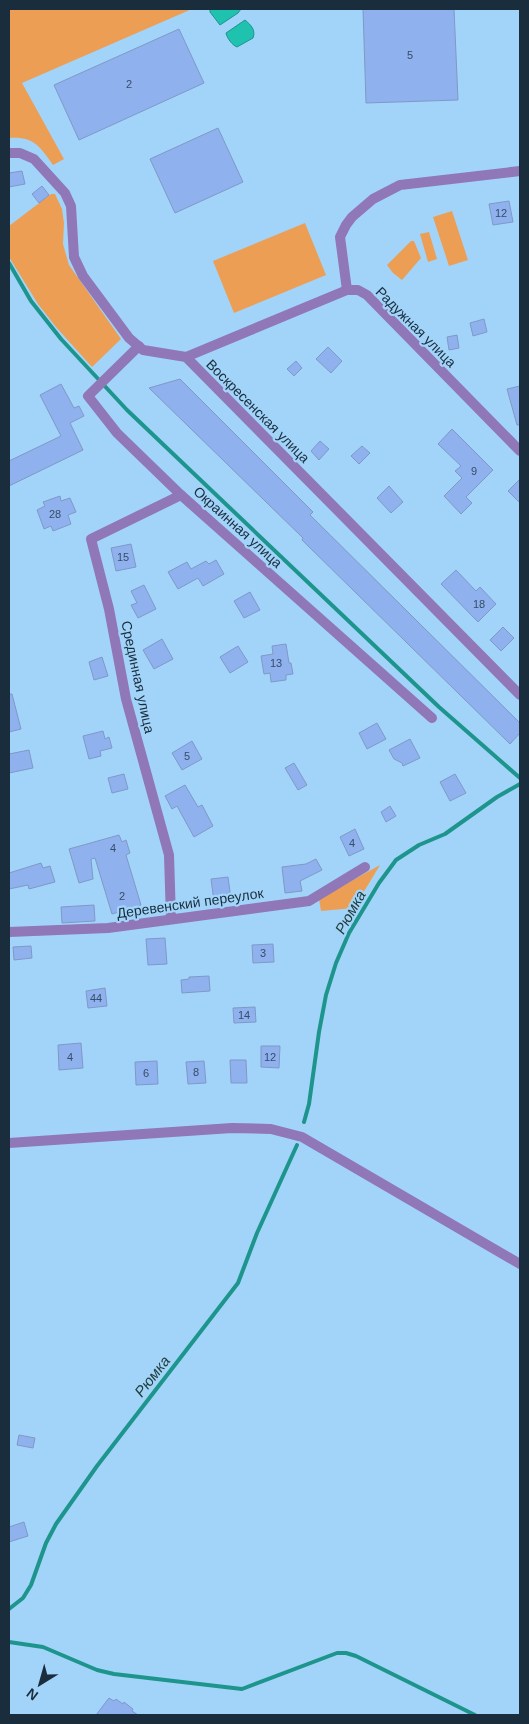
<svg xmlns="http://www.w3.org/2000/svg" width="529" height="1724" font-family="Arial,sans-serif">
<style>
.green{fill:#ec9e55}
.water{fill:#1fc2ae;stroke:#1d958c}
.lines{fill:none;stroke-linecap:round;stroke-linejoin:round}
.stream{stroke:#1d958c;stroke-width:4}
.building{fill:#8fb1ee;stroke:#7f99c7}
.street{stroke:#9077b7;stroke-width:10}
.labels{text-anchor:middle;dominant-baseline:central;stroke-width:4.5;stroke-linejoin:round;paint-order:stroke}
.number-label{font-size:11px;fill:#364e68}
.street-label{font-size:14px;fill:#192d3c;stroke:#a2d4fa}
.water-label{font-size:15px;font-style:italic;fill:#213f3a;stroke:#a2d4fa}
</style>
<rect width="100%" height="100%" fill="#a2d4fa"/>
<g class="green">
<path d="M9 9H192L22 83 64 159 53 165C40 146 33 136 9 138Z"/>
<polygon points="51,194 55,194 62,209 64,223 63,244 69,265 121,339 92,367 56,327 38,304 9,257 9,226"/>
<polygon points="452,211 468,260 449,266 433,217"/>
<polygon points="305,223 326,275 234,313 213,261"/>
<polygon points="429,232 437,259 428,262 420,234"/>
<polygon points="411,241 414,241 421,258 402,280 393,273 387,265"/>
<polygon points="380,865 354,908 321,911 319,899"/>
</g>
<g class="water">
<polygon points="210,9 241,9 238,13 220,25 210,12"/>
<path d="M245 20C251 25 256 30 253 38L237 47C232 45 227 38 226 33Z"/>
</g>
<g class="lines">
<g class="stream">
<polyline points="9,263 31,301 61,339 127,410 439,707 520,778"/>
<polyline points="304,1122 309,1104 319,1032 326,995 336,963 349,933 379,883 396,860 419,845 445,834 497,797 520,784"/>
<polyline points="9,1609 23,1598 31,1585 46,1543 56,1524 97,1466 238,1283 257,1233 297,1145"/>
<polyline points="9,1642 43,1647 97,1670 114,1674 242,1689 337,1653 346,1653 356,1656 475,1715"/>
</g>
</g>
<g class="building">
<polygon points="363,9 454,9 458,100 366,103"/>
<polygon points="179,29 204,83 79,140 54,85"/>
<polygon points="218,128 243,182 175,213 150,159"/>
<polygon points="22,171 25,184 9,187 9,173"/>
<polygon points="42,186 49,195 39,203 32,194"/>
<polygon points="509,201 513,222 493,225 489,204"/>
<polygon points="484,319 487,332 473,336 470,323"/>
<polygon points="457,335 459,348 449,350 447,337"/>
<polygon points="328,347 342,361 331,373 316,359"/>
<polygon points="296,361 302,368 294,376 287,369"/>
<polygon points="180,379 313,512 310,515 520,723 520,733 510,744 302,540 303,538 149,388"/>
<polygon points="61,384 74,408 79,406 84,416 70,423 83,450 9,486 9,461 61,436 40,395"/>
<polygon points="520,386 520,425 517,425 507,389"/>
<polygon points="452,429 493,470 466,497 472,503 461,514 444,496 462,478 455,471 461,466 438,444"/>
<polygon points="320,441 329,449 319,460 311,451"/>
<polygon points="362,446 370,453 359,464 351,456"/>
<polygon points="520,479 520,503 508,491"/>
<polygon points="389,486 403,502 391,513 377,498"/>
<polygon points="60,496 61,501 70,498 76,512 68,515 71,524 53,531 51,526 44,529 37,510 45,506 43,502"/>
<polygon points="131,544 136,567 116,571 111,548"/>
<polygon points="216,560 224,574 203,586 198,578 178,589 168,572 187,562 191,569 206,561 209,564"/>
<polygon points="456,570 476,591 480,587 496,604 478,622 441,584"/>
<polygon points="144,585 156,609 138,618 131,605 137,603 131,591"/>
<polygon points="250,592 260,610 244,618 234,601"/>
<polygon points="503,627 514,638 501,651 490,640"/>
<polygon points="162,639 173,659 154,669 143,650"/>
<polygon points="286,644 289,663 291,663 293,674 286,675 286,680 271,682 270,673 264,674 261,656 273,654 272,646"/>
<polygon points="238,646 248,662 230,673 220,657"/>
<polygon points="102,657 108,676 94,680 89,662"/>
<polygon points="9,694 12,694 21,729 9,732"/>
<polygon points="377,723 386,739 367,749 359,733"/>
<polygon points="103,731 105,739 109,737 112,748 100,751 101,756 89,759 83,736"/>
<polygon points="410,739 420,758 403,766 402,763 394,759 389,750"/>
<polygon points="192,741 202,759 182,770 172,753"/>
<polygon points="29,750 33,768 9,773 9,754"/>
<polygon points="294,763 307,785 298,790 285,768"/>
<polygon points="124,774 128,789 112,793 108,778"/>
<polygon points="455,774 466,793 450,801 440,782"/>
<polygon points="185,785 198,807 202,805 213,826 194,837 177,806 172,809 165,796"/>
<polygon points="390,806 396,816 386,822 381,812"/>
<polygon points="355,829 364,849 349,856 340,837"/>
<polygon points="119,835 122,842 126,840 130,853 126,855 141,905 112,914 95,858 91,859 93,879 79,883 69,849"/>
<polygon points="316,859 322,870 300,881 302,891 285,893 282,867 306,864"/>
<polygon points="41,863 43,868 50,866 55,882 29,889 28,885 9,889 9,873"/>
<polygon points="228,877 231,899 214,901 211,879"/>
<polygon points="94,905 95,921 62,923 61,907"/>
<polygon points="165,938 167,964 148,965 146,939"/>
<polygon points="273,944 274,962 253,963 252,945"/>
<polygon points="31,946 32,958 14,960 13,947"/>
<polygon points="209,976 210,991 182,993 181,980 189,979 189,977"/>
<polygon points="105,988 107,1006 88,1008 86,991"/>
<polygon points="255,1007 256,1022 234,1023 233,1008"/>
<polygon points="81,1043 83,1068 59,1070 58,1045"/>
<polygon points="261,1046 280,1046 279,1068 261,1067"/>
<polygon points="230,1060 246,1060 247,1083 231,1083"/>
<polygon points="157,1061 158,1084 136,1085 135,1062"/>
<polygon points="204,1061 206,1083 188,1084 186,1062"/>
<polygon points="19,1435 35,1438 33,1448 17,1445"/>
<polygon points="24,1522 28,1536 9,1542 9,1527"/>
<polygon points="109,1698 114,1701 116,1699 123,1704 124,1702 133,1709 132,1711 138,1715 96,1715"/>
</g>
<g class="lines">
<g class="street">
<polyline points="9,153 20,153 34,159 65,193 71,206 74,257 83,276 129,338 143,350 186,357 520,695"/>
<polyline points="347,290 340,237 346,225 352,217 373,199 400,185 520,171"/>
<polyline points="139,346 88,396 117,433 181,495 432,718"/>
<polyline points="186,357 347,290 358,290 367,295 520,451"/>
<polyline points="171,919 169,855 126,699 109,609 91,539 181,495"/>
<polyline points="9,932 108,928 309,901 365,867"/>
<polyline points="9,1143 232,1128 271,1129 302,1137 520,1264"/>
</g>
</g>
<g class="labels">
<g class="number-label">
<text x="410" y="55">5</text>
<text x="129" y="84">2</text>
<text x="501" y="213">12</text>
<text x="474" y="471">9</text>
<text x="55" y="514">28</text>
<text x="123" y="557">15</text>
<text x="479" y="604">18</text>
<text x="276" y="663">13</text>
<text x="187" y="756">5</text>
<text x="352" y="843">4</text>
<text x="113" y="848">4</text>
<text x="122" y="896">2</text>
<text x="263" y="953">3</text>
<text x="96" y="998">44</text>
<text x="244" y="1015">14</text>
<text x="70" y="1057">4</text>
<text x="270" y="1057">12</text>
<text x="196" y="1072">8</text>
<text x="146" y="1073">6</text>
</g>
<g class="street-label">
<text transform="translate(416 327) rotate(45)">Радужная улица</text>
<text transform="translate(258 411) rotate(45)">Воскресенская улица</text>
<text transform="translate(238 527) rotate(42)">Окраинная улица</text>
<text transform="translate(138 677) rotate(78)">Срединная улица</text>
<text transform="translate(190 903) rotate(-8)">Деревенский переулок</text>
</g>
<g class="water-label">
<text transform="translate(350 912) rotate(-61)">Рюмка</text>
<text transform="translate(152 1376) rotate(-52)">Рюмка</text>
</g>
</g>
<rect width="529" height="1724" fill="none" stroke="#192d3c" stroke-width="20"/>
<g transform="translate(40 1684) rotate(217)" stroke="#a2d4fa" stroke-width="4" paint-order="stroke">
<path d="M0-4L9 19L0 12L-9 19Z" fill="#192d3c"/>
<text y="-8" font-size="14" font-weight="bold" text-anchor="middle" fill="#192d3c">N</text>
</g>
</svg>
